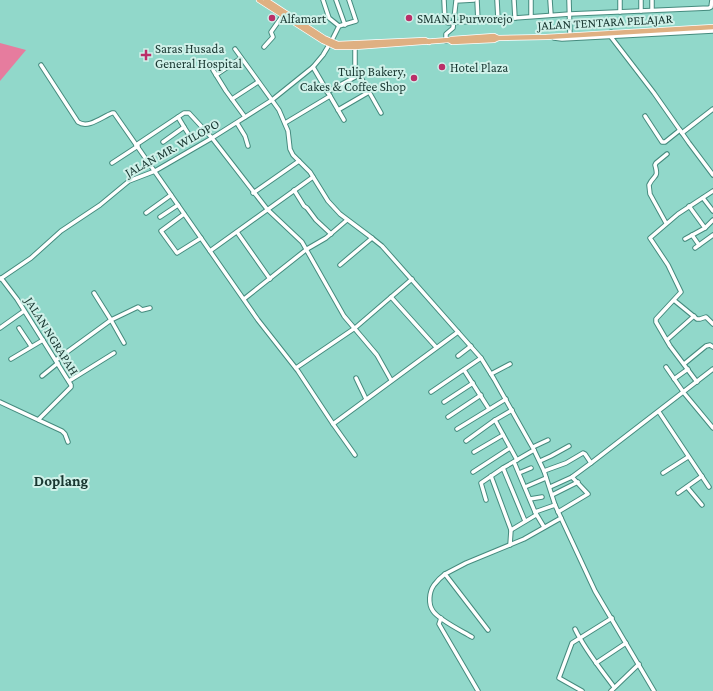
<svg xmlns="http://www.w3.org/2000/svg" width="713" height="691" font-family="'Crimson Pro',serif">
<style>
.green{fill:#e67c9e}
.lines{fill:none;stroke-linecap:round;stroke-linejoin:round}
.minor-casing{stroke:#458b7e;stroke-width:5.5}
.major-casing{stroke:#fff;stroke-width:6}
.minor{stroke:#fff;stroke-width:3.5}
.major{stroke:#dfb082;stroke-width:4.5}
.poi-dot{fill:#ba2f68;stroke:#cff1e9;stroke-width:1.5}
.labels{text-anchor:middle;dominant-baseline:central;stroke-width:4;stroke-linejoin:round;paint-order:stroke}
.poi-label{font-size:13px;fill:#193731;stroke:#cff1e9;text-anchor:start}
.street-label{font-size:13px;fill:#193731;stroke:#cff1e9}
.quarter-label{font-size:15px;font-weight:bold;fill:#193731;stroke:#cff1e9}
</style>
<rect width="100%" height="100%" fill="#91d8ca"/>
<polygon class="green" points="0,43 26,50 0,81"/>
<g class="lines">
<g class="minor-casing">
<g id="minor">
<polyline points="323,0 329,18 339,26"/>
<polyline points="336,0 345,25"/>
<polyline points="444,0 445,21 448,23 570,14 709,8 711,7 712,0"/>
<polyline points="477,0 478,21"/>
<polyline points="497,0 498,19"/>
<polyline points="514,0 515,18"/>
<polyline points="531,0 531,16"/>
<polyline points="550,0 551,15"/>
<polyline points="569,0 570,35"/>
<polyline points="620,0 620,12"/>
<polyline points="641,0 641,11"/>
<polyline points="652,0 652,10"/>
<polyline points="611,32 611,37 654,93 689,143 713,175"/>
<polyline points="554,38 562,39 713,31"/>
<polyline points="446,41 446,34 453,28 456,1 474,0"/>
<polyline points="331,42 339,26 356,21 349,0"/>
<polyline points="264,47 273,37 271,32 283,15"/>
<polyline points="355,47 355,67 381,113"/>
<polyline points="235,49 279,110 288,131 290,149 293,155 310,172 328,201 340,214 372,238 382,246 481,358 494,379 534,450 544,471 555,505 595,591 654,691"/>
<path d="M41 65 78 122C88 129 102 117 112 113H114L258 320 298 371 333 424 458 332"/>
<polyline points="313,67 344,120"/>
<polyline points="213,70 226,91 245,117"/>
<polyline points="216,75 241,58"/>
<polyline points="327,92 359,75"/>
<polyline points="232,99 258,82"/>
<polyline points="338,110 369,92"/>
<polyline points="645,116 662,142 665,142 680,130"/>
<polyline points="178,117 184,127"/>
<polyline points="237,123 245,136 248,146"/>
<polyline points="285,123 330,96"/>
<polyline points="682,133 713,109"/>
<polyline points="163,142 184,127 193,141"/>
<polyline points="136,145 184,113 189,113 212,138 267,209 302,242 344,316 377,355 391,380"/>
<polyline points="112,163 138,146"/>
<polyline points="294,190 304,206 307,208 316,220 331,234"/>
<polyline points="253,193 299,161"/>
<polyline points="703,198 713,211"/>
<polyline points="689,206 705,228"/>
<polyline points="146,213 171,195"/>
<polyline points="184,214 161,231 177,253 201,238"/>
<polyline points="160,217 178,205"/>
<path d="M666 223 650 194 649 185C654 174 659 179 655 165L656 163 667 154"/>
<polyline points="237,232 270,279"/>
<polyline points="692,235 699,245"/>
<polyline points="685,239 705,228 713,220"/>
<polyline points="695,248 713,235"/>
<polyline points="210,251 313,177"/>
<polyline points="340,265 372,238"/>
<polyline points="1,278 17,299 71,385 71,387 39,419 39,420"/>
<polyline points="0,279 31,258 61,231 100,205 129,181 155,171 212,138 272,100 313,67 323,55 329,45"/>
<polyline points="94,293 111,320 138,307 142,310 150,308"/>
<polyline points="391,297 436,347"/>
<polyline points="244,299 307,249 326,238 347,220"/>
<polyline points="675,301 697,319 700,319 706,317 713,324"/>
<polyline points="0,328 24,311"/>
<polyline points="19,328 31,346"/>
<polyline points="667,340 694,316"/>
<polyline points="458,356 471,346"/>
<polyline points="11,359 43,340"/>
<polyline points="56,360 111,320 124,343"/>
<polyline points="684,364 706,346 710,345 713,347"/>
<polyline points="666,367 684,393 713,428"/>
<polyline points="296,368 355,328 412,279"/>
<polyline points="464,370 489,409"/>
<polyline points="491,374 510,364"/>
<polyline points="42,376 58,363"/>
<polyline points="356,378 366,399"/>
<polyline points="674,379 688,369"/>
<polyline points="69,381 114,353"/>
<polyline points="697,382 670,346 656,322 656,319 681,292 668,265 650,238 678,214 713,191"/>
<polyline points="431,392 481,358"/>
<polyline points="0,402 62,431 65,434 68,442"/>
<polyline points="444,402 473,383"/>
<polyline points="659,412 709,487"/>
<polyline points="448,417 481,395"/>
<polyline points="495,420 517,460"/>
<polyline points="333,424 355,455"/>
<polyline points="457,429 506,399"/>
<polyline points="466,441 495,420 512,410"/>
<polyline points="533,447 548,440"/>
<polyline points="474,452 503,435"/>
<polyline points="540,461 551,456 569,446"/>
<polyline points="514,462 535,512 544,527"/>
<polyline points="503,468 525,521"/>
<polyline points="544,471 566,463 583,453 585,454 591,463"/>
<polyline points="473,472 510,448"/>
<polyline points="519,473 531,468"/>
<polyline points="663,473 688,457"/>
<polyline points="491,476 511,530 510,545"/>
<polyline points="525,487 546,478"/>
<polyline points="550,487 572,477 591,463 713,369"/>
<polyline points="687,487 702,505"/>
<polyline points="678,493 702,476"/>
<polyline points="552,495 578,482"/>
<polyline points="530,499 542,497"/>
<polyline points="486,500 481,483 503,468 534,450"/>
<polyline points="535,512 555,505"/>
<polyline points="558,512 588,494 572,477"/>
<polyline points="511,530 536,515"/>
<path d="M445 574C441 577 437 581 434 585 429 592 428 604 433 611 439 620 462 631 472 637"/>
<polyline points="441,618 439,624 443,631 478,691"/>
<path d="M575 629C585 650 600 668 614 687"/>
<polyline points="488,630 445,574 466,563 524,539 561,518"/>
<polyline points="596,663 626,643"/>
<polyline points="582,691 559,678 572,643 612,618"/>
<polyline points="611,691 639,664"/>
</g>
</g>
<g class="major-casing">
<g id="major">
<polyline points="259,0 323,41 336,47 355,47 449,40 452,39 494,36 498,38"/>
<polyline points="266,0 324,38 338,44 425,40 429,42"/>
<polyline points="449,40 452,42 494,40 498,38 546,37 713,27"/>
</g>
</g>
<use href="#minor" class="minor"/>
<use href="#major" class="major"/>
</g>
<g class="poi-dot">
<circle cx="272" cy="18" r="4"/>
<circle cx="409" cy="18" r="4"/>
<path d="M144 49h4v4h4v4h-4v4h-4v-4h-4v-4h4z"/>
<circle cx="442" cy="67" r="4"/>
<circle cx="414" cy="78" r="4"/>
</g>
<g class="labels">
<g class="poi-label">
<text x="280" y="18">Alfamart</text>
<text x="417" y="18">SMAN 1 Purworejo</text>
<text x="155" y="48">Saras Husada<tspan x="155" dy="15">General Hospital</tspan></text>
<text x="450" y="67">Hotel Plaza</text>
<text x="406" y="71" text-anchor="end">Tulip Bakery,<tspan x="406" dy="15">Cakes &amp; Coffee Shop</tspan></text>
</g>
<g class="street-label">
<text transform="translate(605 22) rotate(-3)">JALAN TENTARA PELAJAR</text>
<text transform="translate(172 148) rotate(-29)">JALAN MR. WILOPO</text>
<text transform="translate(52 336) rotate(58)">JALAN NGRAPAH</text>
</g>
<g class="quarter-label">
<text x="61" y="481">Doplang</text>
</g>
</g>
</svg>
